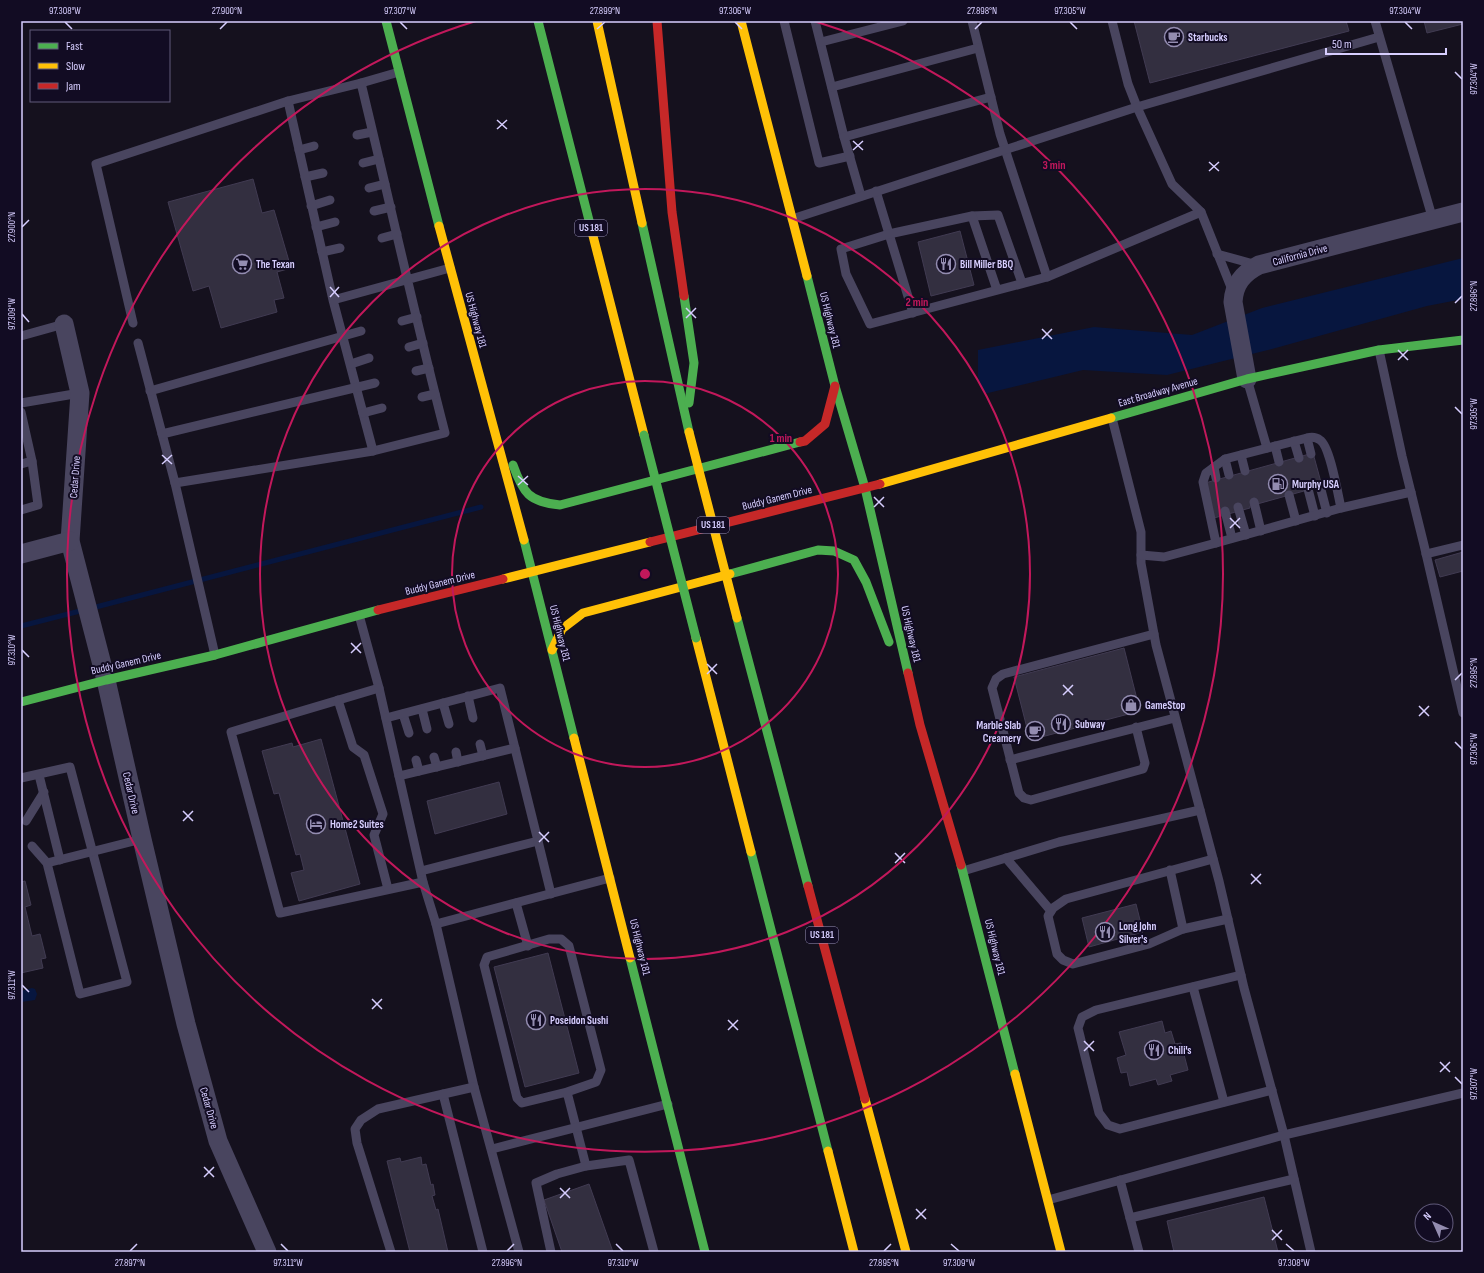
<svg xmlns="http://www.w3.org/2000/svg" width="1484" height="1273" font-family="'Sofia Sans Condensed',sans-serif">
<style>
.water{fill:#07163f}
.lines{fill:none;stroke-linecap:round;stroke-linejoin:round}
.stream{stroke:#07163f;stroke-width:5}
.building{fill:#332f40;stroke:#413b52}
.lane{stroke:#49455f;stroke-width:9}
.street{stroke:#49455f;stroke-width:19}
.fast{stroke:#4caf50;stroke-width:9}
.slow{stroke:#ffc107;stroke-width:9}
.jam{stroke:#c62828;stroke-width:9}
.fast-bridge{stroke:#4caf50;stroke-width:9}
.slow-bridge{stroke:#ffc107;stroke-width:9}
.ticks{fill:none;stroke:#d7ceff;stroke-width:1.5}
.ring{fill:none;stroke:#c2185b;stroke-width:2}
.labels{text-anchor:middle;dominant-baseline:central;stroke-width:4;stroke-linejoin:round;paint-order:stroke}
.shield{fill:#120c23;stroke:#9c94bd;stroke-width:1}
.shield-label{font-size:10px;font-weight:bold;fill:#d7ceff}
.poi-label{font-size:11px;font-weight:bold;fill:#d7ceff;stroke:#120c23;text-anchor:start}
.street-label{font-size:11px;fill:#d7ceff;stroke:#120c23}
.centre{fill:#c2185b;stroke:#120c23;stroke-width:2}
.ring-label{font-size:12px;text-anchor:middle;font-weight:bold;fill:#c2185b;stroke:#120c23;stroke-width:4;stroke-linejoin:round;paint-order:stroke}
.neatline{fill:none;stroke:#d7ceff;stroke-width:1.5}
.ticks-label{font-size:10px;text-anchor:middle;fill:#d7ceff}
</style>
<rect width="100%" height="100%" fill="#15111e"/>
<g class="water">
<polygon points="1463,258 1463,299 1427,306 1272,349 1167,375 1083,370 984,394 978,377 978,350 1094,327 1192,335 1262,308"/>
<polygon points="32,988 35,989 37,994 35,1000 21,1002 21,991"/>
</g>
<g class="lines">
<g class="stream">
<polyline points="92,608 481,507"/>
<polyline points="21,626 84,610"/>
</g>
</g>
<g class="building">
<polygon points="1134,21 1346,21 1349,31 1150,83"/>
<polygon points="1424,21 1463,21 1463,24 1427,33"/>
<polygon points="253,179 262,213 274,210 291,268 277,272 284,298 274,300 277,312 221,328 209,286 193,291 168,202"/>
<polygon points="960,231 974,285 931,296 918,242"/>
<polygon points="1313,453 1322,486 1250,506 1250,508 1214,518 1205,483"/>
<polygon points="1463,552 1463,571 1440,577 1435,560"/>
<polygon points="1124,648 1140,711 1030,740 1014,677"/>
<polygon points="321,739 360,884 299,901 291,873 304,870 300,854 296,855 279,793 274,794 262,751 292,743 293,747"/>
<polygon points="499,782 507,814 435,834 427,801"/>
<polygon points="25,881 31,905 25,907 32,936 40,934 46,958 41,959 43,968 21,973 21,882"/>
<polygon points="1136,904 1143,932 1089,947 1082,918"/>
<polygon points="548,953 579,1073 525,1087 494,967"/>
<polygon points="1162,1021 1165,1033 1171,1031 1175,1044 1181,1043 1188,1070 1170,1075 1172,1081 1158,1085 1156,1079 1130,1086 1127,1072 1121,1073 1117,1058 1126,1055 1119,1032"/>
<polygon points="421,1157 422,1165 426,1164 431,1185 433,1184 435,1195 432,1196 436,1210 438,1209 448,1252 410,1252 387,1161 400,1158 401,1162"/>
<polygon points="589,1184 613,1252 562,1252 544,1200"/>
<polygon points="1264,1197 1278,1252 1174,1252 1167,1221"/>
</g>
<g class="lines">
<g class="lane">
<polyline points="784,21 819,163 850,156"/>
<polyline points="815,21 844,137 991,97"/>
<polyline points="972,21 1000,134 1047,277"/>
<polyline points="1112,21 1128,84 1137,107 1172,184 1201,212 1233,292"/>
<polyline points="1375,21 1433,220"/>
<polyline points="821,42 903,21"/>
<polyline points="361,83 399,72"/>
<polyline points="832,87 978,48"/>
<polyline points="357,135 372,132"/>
<polyline points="844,137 861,196"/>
<polyline points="299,150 314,146"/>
<polyline points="363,163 379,159"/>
<polyline points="305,177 323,173"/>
<polyline points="369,188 385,184"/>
<polyline points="876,191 913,313"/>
<polyline points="311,206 330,200"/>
<polyline points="374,211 391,207"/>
<polyline points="972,216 998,215 1022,283"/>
<polyline points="792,219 1137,107 1379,37"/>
<polyline points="316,227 335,222"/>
<polyline points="382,238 397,234"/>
<polyline points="322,252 340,248"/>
<polyline points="1217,254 1257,265"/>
<polyline points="997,290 972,216 889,234 841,249 846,274 870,324 1047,277 1201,212"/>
<path d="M333 300 373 451 445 433C415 317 389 199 361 83L288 101 333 300 450 268"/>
<polyline points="402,321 417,317"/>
<polyline points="133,323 96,164 288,101"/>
<polyline points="21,336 64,324"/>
<polyline points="138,343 175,483 373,451"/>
<polyline points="409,347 423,343"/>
<polyline points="1379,350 1402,456 1424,545 1463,713"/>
<polyline points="351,364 369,358"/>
<polyline points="416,371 429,368"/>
<polyline points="1247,379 1267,448"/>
<polyline points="150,391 361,331"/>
<polyline points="422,397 435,394"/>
<polyline points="21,403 80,393"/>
<polyline points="21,412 32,461 21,464"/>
<polyline points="363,413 382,408"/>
<polyline points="1112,418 1141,532 1141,563 1156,645 1219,881 1244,988 1284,1135 1311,1252"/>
<polyline points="162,434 375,383"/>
<polyline points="1307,438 1311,454"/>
<polyline points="1294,441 1299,458"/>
<polyline points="1275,446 1279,462"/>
<polyline points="1241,455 1245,471"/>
<polyline points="1225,459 1229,475"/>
<polyline points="1214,467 1216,478"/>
<polyline points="175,483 215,655"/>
<polyline points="1320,486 1327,513"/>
<polyline points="1308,489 1315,516"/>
<polyline points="1289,495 1296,521"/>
<polyline points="1254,502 1261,531"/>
<polyline points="1238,507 1246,535"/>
<polyline points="21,510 38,505 32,461"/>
<polyline points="1225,511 1232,538"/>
<polyline points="1216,543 1341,508"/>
<polyline points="1426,554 1463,545"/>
<path d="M1141 555 1164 557 1216 543 1203 482 1206 473 1225 459 1307 438C1311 437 1316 437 1320 440 1330 446 1338 495 1341 508L1411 492"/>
<polyline points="359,615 379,688 423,882 436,924 610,878"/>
<polyline points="379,688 231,732 280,913 423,882"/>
<polyline points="468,696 473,718"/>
<polyline points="338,700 353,747 364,755 383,814 374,835 388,889"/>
<polyline points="443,703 449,724"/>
<polyline points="422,709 427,729"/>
<polyline points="403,714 409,733"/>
<polyline points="386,718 500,688 538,841 421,871"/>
<polyline points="1136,727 1145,763 1143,769 1031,800 1024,798 1019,793 992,688 996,679 1003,674 1154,634"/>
<polyline points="480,744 483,756"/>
<polyline points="456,752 458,762"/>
<polyline points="434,757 437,767"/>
<polyline points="416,760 419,771"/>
<polyline points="1010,760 1175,718"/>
<polyline points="39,775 60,860"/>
<polyline points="399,776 515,748"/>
<polyline points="21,778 70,767 127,982 80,994 47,863 32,846"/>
<polyline points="26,821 44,792"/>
<polyline points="538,841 551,894"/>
<polyline points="1006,858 1051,911"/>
<polyline points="1213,859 1066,899 1053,908 1048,916 1057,954 1063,960 1073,964 1149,944 1183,929 1228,919"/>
<polyline points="47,863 142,839"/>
<polyline points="1170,870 1183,929"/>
<polyline points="963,871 1059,842 1200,810"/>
<polyline points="516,903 528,946"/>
<polyline points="436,924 474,1087 519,1252"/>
<polyline points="1241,975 1096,1010 1082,1017 1078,1028 1099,1113 1108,1125 1120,1129 1272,1090"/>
<polyline points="1193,987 1224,1102"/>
<polyline points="567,1092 522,1103 517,1098 484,965 487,957 549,939 561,939 569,946 601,1070 596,1082 567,1092 586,1166"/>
<polyline points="443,1094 483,1252"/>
<polyline points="492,1149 668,1104"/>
<polyline points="1120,1180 1139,1252"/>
<polyline points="1048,1200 1284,1135 1463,1093"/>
<polyline points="1130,1218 1294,1179"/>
<polyline points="391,1252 357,1143 355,1129 361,1120 378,1109 474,1087"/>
<polyline points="551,1252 536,1183 557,1174 586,1166 629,1160 654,1252"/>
</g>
<g class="street">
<polyline points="64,324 80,393 70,541 106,680 142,839 186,1024 218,1141 267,1252"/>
<path d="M1247 379 1233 302C1234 284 1243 273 1259 265L1463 212"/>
<polyline points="21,554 70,541"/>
</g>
<g class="fast">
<polyline points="386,21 439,226"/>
<polyline points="538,21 592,232"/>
<polyline points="642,223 689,432"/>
<polyline points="807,276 835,386 865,488 908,673"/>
<polyline points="684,296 694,363 689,403"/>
<polyline points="1111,418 1247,379 1379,350 1463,340"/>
<path d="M513 465C523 493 529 502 560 505L800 442"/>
<polyline points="524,540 574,738"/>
<polyline points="730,574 818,550 834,551 854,560 866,582 889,642"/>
<polyline points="737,618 808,886"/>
<polyline points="21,702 106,680 215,655 378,610"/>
<polyline points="751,852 828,1151"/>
<polyline points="961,865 1015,1074"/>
<polyline points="630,958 705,1252"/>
</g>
<g class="slow">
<polyline points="597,21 642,223"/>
<polyline points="741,21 807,276"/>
<polyline points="439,226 524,540"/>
<polyline points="592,232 644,435"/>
<polyline points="880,484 1111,418"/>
<polyline points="503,579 650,542"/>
<polyline points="696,638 751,852"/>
<polyline points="552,650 562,629 583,613 730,574"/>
<polyline points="574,738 630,958"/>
<polyline points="1015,1074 1061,1252"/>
<polyline points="865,1099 906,1252"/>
<polyline points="828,1151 854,1252"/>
</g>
<g class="jam">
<polyline points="657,21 672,212 684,296"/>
<polyline points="800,442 805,441 825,424 835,386"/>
<polyline points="650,542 880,484"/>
<polyline points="378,610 503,579"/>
<polyline points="908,673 920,725 961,865"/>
<polyline points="808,886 865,1099"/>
</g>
<polyline class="fast-bridge" points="644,435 696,638"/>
<polyline class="slow-bridge" points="689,432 737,618"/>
</g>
<path class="ticks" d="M65 22 72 29M400 22 407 29M735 22 742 29M1070 22 1077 29M1405 22 1412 29M220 29 227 22M597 29 605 22M975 29 982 22M1455 72 1462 79M497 120 507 129M497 129 507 120M853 141 863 150M853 150 863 141M1209 162 1219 171M1209 171 1219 162M22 227 29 220M330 287 339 297M330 297 339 287M1455 303 1462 296M686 308 696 318M22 314 29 322M686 318 696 308M1042 329 1052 339M1042 339 1052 329M1398 350 1408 360M1398 360 1408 350M1455 407 1462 414M162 455 172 464M162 464 172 455M518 476 528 485M518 485 528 476M874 497 884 507M874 507 884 497M1230 518 1240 528M1230 528 1240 518M351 643 361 653M22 650 29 657M351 653 361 643M707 664 717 674M707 674 717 664M1455 680 1462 673M1063 685 1073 695M1063 695 1073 685M1419 706 1429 716M1419 716 1429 706M1455 742 1462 749M183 811 193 821M183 821 193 811M539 832 549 842M539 842 549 832M895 853 905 863M895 863 905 853M1251 874 1261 884M1251 884 1261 874M22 985 29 992M372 999 382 1009M372 1009 382 999M728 1020 738 1030M728 1030 738 1020M1084 1041 1094 1051M1084 1051 1094 1041M1440 1062 1450 1072M1440 1072 1450 1062M1455 1077 1462 1084M204 1167 214 1177M204 1177 214 1167M560 1188 570 1198M560 1198 570 1188M916 1209 926 1219M916 1219 926 1209M1272 1230 1282 1240M1272 1240 1282 1230M281 1244 288 1251M616 1244 623 1251M951 1244 959 1251M1286 1244 1294 1251M130 1251 137 1244M507 1251 514 1244M884 1251 891 1244"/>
<g class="ring">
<circle cx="645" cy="574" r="193"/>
<circle cx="645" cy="574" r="385"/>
<path d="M814 21A578 578 0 1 1 476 21"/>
</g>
<defs>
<g id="cafe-ring" transform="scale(1)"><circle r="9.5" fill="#120c23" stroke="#938cb0" stroke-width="1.5"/><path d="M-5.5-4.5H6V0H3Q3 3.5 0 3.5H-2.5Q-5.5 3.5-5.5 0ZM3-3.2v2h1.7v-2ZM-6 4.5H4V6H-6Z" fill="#938cb0"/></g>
<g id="supermarket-ring" transform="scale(1)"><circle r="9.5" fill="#120c23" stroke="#938cb0" stroke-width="1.5"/><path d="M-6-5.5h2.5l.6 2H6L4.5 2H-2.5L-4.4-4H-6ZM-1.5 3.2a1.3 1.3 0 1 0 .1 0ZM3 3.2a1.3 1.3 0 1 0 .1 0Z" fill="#938cb0"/></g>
<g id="restaurant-ring" transform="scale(1)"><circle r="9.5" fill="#120c23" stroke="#938cb0" stroke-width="1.5"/><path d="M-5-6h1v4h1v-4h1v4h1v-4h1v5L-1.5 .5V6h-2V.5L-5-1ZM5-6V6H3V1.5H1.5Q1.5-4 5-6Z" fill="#938cb0"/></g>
<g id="fuel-ring" transform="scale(1)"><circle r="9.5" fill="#120c23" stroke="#938cb0" stroke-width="1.5"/><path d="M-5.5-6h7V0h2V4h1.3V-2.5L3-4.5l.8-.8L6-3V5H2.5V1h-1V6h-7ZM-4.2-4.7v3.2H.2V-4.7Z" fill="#938cb0"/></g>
<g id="shop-ring" transform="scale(1)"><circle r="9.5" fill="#120c23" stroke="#938cb0" stroke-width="1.5"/><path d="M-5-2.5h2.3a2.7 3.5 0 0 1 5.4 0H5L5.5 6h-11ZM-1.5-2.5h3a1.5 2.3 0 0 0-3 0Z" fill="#938cb0"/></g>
<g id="hotel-ring" transform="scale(1)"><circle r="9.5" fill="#120c23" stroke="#938cb0" stroke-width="1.5"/><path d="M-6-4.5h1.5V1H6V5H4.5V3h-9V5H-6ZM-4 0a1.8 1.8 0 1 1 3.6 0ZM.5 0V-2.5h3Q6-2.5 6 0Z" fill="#938cb0"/></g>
</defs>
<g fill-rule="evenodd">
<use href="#cafe-ring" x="1174" y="37"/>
<use href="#supermarket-ring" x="242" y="264"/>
<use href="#restaurant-ring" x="946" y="264"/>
<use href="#fuel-ring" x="1278" y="484"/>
<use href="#shop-ring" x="1131" y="705"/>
<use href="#restaurant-ring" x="1061" y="724"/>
<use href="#cafe-ring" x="1035" y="731"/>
<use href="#hotel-ring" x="316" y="824"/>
<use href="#restaurant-ring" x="1105" y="932"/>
<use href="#restaurant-ring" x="536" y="1020"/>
<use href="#restaurant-ring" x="1154" y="1050"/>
</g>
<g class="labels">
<g class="shield">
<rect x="575" y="220" width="32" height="16" rx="3"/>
<rect x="697" y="517" width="32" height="16" rx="3"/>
<rect x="806" y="927" width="32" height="16" rx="3"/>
</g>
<g class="shield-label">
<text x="591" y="228">US 181</text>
<text x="713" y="525">US 181</text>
<text x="822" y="935">US 181</text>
</g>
<g class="poi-label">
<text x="1188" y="37">Starbucks</text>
<text x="256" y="264">The Texan</text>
<text x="960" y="264">Bill Miller BBQ</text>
<text x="1292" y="484">Murphy USA</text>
<text x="1145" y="705">GameStop</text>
<text x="1075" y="724">Subway</text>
<text x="1021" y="725" text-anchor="end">Marble Slab<tspan x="1021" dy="13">Creamery</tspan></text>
<text x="330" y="824">Home2 Suites</text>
<text x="1119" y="926">Long John<tspan x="1119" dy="13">Silver's</tspan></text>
<text x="550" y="1020">Poseidon Sushi</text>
<text x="1168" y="1050">Chili's</text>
</g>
<g class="street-label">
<text transform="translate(1300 255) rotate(-15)">California Drive</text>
<text transform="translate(476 320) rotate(75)">US Highway 181</text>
<text transform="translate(830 320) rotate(76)">US Highway 181</text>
<text transform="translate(1158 392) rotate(-16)">East Broadway Avenue</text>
<text transform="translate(75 477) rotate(-86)">Cedar Drive</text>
<text transform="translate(777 498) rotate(-14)">Buddy Ganem Drive</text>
<text transform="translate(440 583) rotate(-14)">Buddy Ganem Drive</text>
<text transform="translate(560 633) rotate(76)">US Highway 181</text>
<text transform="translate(911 634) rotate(77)">US Highway 181</text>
<text transform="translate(126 663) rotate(-13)">Buddy Ganem Drive</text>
<text transform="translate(131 793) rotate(77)">Cedar Drive</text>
<text transform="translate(640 947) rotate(76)">US Highway 181</text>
<text transform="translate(995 947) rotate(76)">US Highway 181</text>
<text transform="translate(209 1108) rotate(74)">Cedar Drive</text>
</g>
</g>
<circle cx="645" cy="574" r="6" class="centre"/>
<g class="ring-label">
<text x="1054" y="169">3 min</text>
<text x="917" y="306">2 min</text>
<text x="781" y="442">1 min</text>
</g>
<rect width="1484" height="1273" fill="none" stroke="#120c23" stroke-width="44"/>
<rect x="30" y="30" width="140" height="72" fill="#120c23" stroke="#615a7b"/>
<rect x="38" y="43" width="20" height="6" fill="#4caf50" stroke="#615a7b"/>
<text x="66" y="50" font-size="12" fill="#d7ceff">Fast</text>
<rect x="38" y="63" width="20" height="6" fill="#ffc107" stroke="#615a7b"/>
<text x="66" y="70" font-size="12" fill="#d7ceff">Slow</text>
<rect x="38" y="83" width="20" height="6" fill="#c62828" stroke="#615a7b"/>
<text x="66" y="90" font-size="12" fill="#d7ceff">Jam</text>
<g transform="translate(1434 1223) rotate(315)"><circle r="19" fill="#120c23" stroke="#615a7b"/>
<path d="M0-3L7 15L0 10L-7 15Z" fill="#938cb0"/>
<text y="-6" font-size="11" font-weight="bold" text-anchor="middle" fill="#d7ceff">N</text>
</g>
<path d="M1326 48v6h120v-6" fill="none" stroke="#d7ceff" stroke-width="2"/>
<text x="1332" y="48" font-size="12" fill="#d7ceff" stroke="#120c23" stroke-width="3" paint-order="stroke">50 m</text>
<rect x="22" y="22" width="1440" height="1229" class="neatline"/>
<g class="ticks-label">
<text x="65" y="14">97.308°W</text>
<text x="227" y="14">27.900°N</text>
<text x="400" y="14">97.307°W</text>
<text x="605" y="14">27.899°N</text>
<text x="735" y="14">97.306°W</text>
<text x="982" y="14">27.898°N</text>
<text x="1070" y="14">97.305°W</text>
<text x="1405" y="14">97.304°W</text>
<text transform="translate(1473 79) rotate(-90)" y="4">97.304°W</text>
<text transform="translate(11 227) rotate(-90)" y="4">27.900°N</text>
<text transform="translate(1473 296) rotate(-90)" y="4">27.896°N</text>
<text transform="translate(11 314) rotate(-90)" y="4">97.309°W</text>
<text transform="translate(1473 414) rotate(-90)" y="4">97.305°W</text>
<text transform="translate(11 650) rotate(-90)" y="4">97.310°W</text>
<text transform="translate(1473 673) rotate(-90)" y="4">27.895°N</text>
<text transform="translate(1473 749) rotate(-90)" y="4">97.306°W</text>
<text transform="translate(11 985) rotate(-90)" y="4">97.311°W</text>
<text transform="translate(1473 1084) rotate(-90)" y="4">97.307°W</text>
<text x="130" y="1266">27.897°N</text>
<text x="288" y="1266">97.311°W</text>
<text x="507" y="1266">27.896°N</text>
<text x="623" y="1266">97.310°W</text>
<text x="884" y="1266">27.895°N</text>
<text x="959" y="1266">97.309°W</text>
<text x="1294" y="1266">97.308°W</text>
</g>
</svg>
